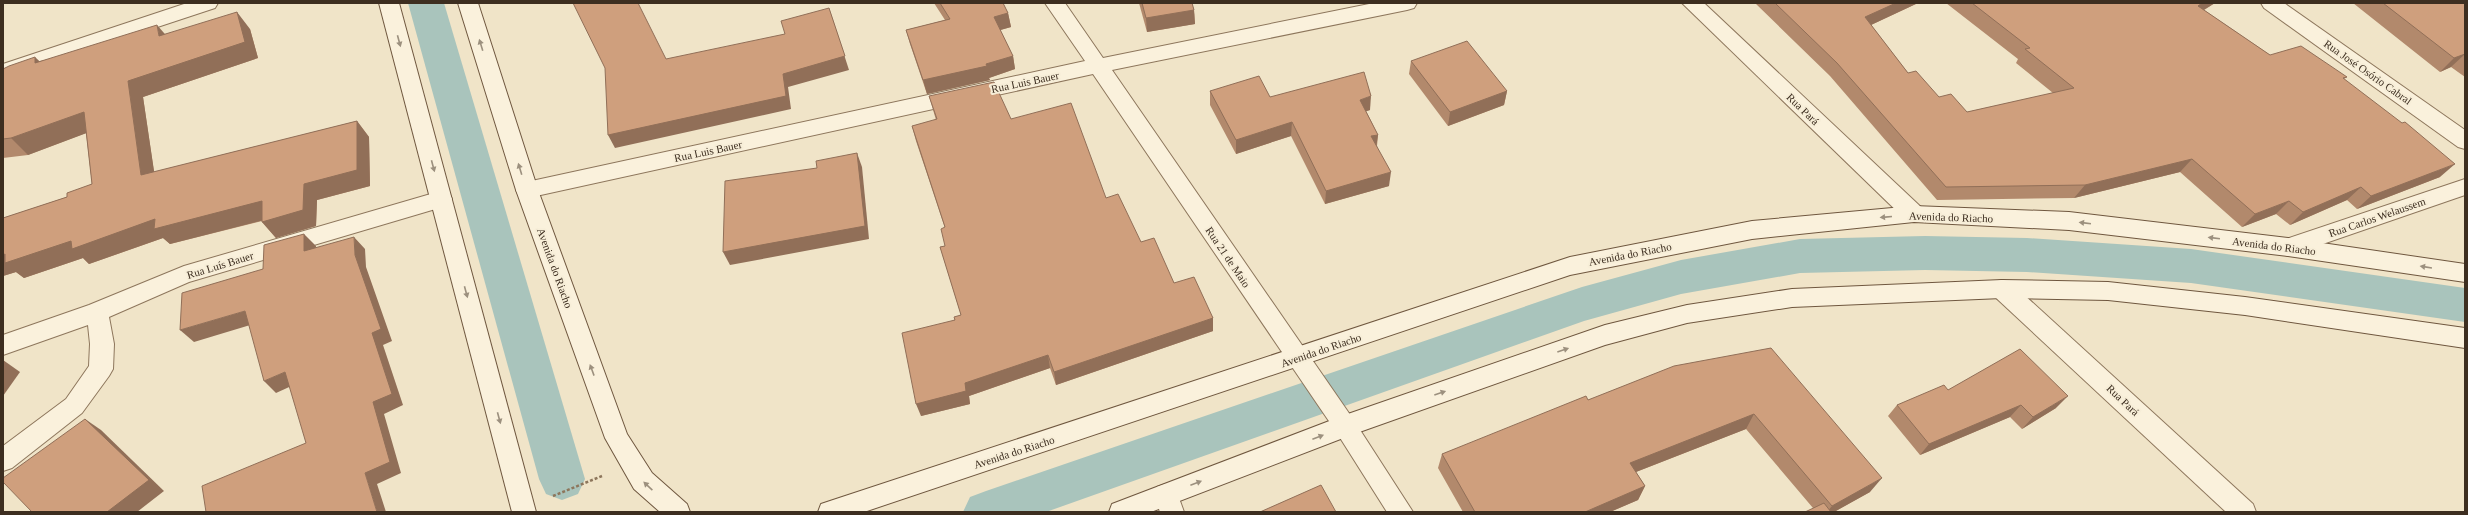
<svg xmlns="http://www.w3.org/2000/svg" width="2468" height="515" font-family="Georgia,serif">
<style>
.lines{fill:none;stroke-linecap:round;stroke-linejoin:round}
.canal{fill:#a9c4bc;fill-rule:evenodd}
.service-casing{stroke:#8d765c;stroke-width:2}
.minor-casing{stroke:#8d765c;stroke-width:2}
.tertiary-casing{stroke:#8d765c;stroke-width:2}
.secondary-casing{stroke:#6f573f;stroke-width:2}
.path{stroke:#8d765c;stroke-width:2.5;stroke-dasharray:3 2;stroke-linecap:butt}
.service{fill:#faf1dc;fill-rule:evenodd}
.minor{fill:#faf1dc;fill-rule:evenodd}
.tertiary{fill:#faf1dc;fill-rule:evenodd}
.secondary{fill:#faf1dc;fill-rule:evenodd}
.wall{fill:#b2896c}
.shaded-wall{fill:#916f58}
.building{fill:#cf9f7d;stroke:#916f58}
.oneway{fill:#9c907e}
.labels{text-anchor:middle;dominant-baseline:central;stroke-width:4;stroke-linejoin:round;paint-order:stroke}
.street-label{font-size:11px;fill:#3d2e20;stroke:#f7eed8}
</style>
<rect width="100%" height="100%" fill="#f0e4c8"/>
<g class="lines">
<g class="canal">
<polygon points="408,3 444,3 585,479 578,494 562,500 546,494 539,479"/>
<polygon points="1925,236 2027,238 2191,249 2465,288 2465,322 2191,283 2027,272 1925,270 1800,273 1681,294 1584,321 1046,512 963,512 970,497 986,491 1582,287 1681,260 1800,239"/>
</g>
<g class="service-casing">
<polygon id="service" points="1166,484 1175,487 1184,512 1160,512 1154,495 1157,487"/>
</g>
<g class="minor-casing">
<g id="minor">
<polygon points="187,3 218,3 215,8 3,78 3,64"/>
<polygon points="1045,3 1065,3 1103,58 1374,3 1417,3 1414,8 1407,10 1112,70 1353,419 1413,512 1387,512 1337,433 1093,74 527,198 519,196 516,190 519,184 527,182 1085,61"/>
<polygon points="1682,3 1704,3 1922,208 1925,214 1922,220 1914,222 1906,220"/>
<polygon points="2465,179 2465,195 2288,256 2280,253 2277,247 2280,241"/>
<polygon points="441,191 449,193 452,199 449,205 189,282 109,317 114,344 113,369 109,376 82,413 12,468 3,471 3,446 66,399 89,366 90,344 88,325 3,355 3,335 89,305 184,266"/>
<polygon points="2002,280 2010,282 2253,504 2256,512 2226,512 1994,296 1991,289 1994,282"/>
</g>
</g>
<g class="tertiary-casing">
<polygon id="tertiary" points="2261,3 2284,3 2465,130 2465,149 2458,147 2264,8"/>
</g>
<g class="secondary-casing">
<g id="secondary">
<polygon points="379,3 399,3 536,512 512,512"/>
<polygon points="458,3 478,3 538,190 627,434 652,473 687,504 690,512 660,512 634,489 605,438 516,190"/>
<polygon points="1914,206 2069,212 2288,238 2465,264 2465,282 2288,256 2069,230 1914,222 1752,239 1570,275 864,512 818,512 821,504 830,501 1570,257 1752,221"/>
<polygon points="2002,280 2108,282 2245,297 2465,328 2465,348 2245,315 2108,300 2002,298 1792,307 1687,323 1605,345 1351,435 1151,512 1109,512 1112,504 1345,415 1605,325 1687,305 1792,289"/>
</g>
</g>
<polyline class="path" points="553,496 602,476"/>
<use href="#service" class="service"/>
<use href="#minor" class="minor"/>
<use href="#tertiary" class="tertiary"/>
<use href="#secondary" class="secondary"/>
</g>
<g class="wall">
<polygon points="934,3 1003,3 1008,13 1011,27 1000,30 1013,56 1015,69 989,78 990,80 927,94 910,44 906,30 945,20"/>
<polygon points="1139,3 1192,3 1194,10 1195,24 1147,32"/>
<polygon points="1755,3 1918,3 1871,25 1908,73 1939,97 1967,112 2053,93 2016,63 2018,59 1946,3 2215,3 2204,10 2270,55 2347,77 2344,79 2440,177 2357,209 2347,200 2290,225 2276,214 2242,227 2180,172 2074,198 1937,200 1830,76"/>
<polygon points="2353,3 2465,3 2465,77 2451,67 2440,72"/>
<polygon points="250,29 258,58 143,97 154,172 357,121 369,137 370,186 317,200 316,226 276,238 262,222 262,221 170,244 163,238 89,264 83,258 24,278 16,272 3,276 3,218 67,197 92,184 86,133 28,155 3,158 3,69 165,34"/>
<polygon points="1411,61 1507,91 1504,105 1448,126 1409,74"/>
<polygon points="1210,91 1270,97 1370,110 1366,111 1378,135 1377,146 1389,186 1325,204 1291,136 1236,154 1210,105"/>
<polygon points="929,96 1011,119 1106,198 1174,283 1213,318 1213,331 1056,385 1050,368 969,396 970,404 921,416 954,320 961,315 940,247 945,246 945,228 916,141 912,126 936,120"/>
<polygon points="1771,348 1870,492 1834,512 1813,508 1746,429 1636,472 1645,486 1638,500 1610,512 1463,512 1438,468 1442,454 1588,400"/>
<polygon points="1948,390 2056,408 2022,429 2010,417 1920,455 1888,416 1897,405"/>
</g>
<g class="shaded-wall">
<polygon points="1896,3 1918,3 1858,31 1865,17"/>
<polygon points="2202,3 2215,3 2187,20 2198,6"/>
<polygon points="829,8 849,70 788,87 791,109 615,148 608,135 783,74"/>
<polygon points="1194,10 1195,24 1147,32 1146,18"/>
<polygon points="237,12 250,29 258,58 143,97 157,191 141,175 128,81"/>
<polygon points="1008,13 1011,27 997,31 994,17"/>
<polygon points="157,25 171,41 159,36"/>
<polygon points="2465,54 2451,67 2440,72 2454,58"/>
<polygon points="1013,56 1015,69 989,78 990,80 927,94 923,80 986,64"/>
<polygon points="35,57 52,73 35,63"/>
<polygon points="1507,91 1504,105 1448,126 1450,112"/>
<polygon points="1371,96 1370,110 1358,114 1360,100"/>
<polygon points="84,112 100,128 28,155 11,138"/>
<polygon points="357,121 369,137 370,186 317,200 316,226 276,238 262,222 304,184"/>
<polygon points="1292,122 1291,136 1236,154 1236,140"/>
<polygon points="1378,135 1376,148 1371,136"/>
<polygon points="857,153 862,167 869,239 730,265 723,252"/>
<polygon points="2192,159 2180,172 2074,198 2085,185"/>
<polygon points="2455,164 2440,177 2357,209 2371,196"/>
<polygon points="1391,172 1389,186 1325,204 1326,191"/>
<polygon points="2361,187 2347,200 2290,225 2303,212"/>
<polygon points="262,201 276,217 170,244 163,238 89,264 83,258 24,278 16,272 3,276 3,255 71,241 155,219"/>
<polygon points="2289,201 2276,214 2242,227 2255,214"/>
<polygon points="304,234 316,246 315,263 304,251"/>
<polygon points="354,237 365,249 366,267 392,341 383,345 403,405 384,414 401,473 377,484 386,512 377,512 365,473 373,402 355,255"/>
<polygon points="245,311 257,323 194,342 180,330"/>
<polygon points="1213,318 1213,331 1056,385 1054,372"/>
<polygon points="1048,355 1050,368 969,396 970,404 921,416 916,404 965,383"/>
<polygon points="3,360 20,372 3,396"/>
<polygon points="285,372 298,383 276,393 264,381"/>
<polygon points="2068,396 2056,408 2022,429 2033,417"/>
<polygon points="2021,405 2010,417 1920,455 1929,444"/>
<polygon points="1754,414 1746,429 1623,477 1630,463"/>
<polygon points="85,419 101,430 164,491 137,512 107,512"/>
<polygon points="1882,478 1870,492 1834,512 1827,512 1832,506"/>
<polygon points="1645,486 1638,500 1610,512 1585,512"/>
</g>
<g class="building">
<polygon points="573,3 638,3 666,59 785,34 781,21 829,8 845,56 783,74 786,96 608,135 605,68"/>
<polygon points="940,3 1003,3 1008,13 994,17 1013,56 986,64 987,66 923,80 906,30 950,19"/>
<polygon points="1142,3 1192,3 1194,10 1146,18"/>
<polygon points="1775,3 1896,3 1865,17 1908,73 1916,71 1939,97 1951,94 1967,112 2074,88 2025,49 2030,48 1972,3 2202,3 2198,6 2270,55 2301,46 2347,77 2343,78 2402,123 2405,122 2455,164 2371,196 2361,187 2303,212 2289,201 2255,214 2192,159 2085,185 1946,187 1837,63"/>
<polygon points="2383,3 2465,3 2465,54 2454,58"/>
<polygon points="237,12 245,42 128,81 141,175 357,121 357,170 304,184 303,210 262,222 262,201 154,229 155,219 72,249 71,241 5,263 5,254 3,255 3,218 67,197 67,193 92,184 84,112 11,138 3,139 3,69 9,66 35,57 35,63 157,25 159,36"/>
<polygon points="1467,41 1507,91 1450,112 1411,61"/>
<polygon points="1364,72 1371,96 1360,100 1378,135 1371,136 1391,172 1326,191 1292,122 1236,140 1210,91 1259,76 1270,97"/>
<polygon points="994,82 1011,119 1071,103 1106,198 1118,194 1141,242 1154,238 1174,283 1194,277 1213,318 1054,372 1048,355 965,383 966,391 916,404 902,333 955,320 954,317 961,315 940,247 945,246 941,229 945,227 912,126 937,119 929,96"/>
<polygon points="857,153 865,226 723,252 725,181 817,168 816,161"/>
<polygon points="304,234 304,251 354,237 355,255 381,329 372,333 392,394 373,402 390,462 365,473 377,512 206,512 202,486 306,443 285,372 264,381 245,311 180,330 182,293 263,269 264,245"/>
<polygon points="1771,348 1882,478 1832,506 1754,414 1630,463 1645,486 1585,512 1475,512 1442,454 1586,396 1588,400 1674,366"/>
<polygon points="2020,349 2068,396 2033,417 2021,405 1929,444 1897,405 1944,385 1948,390"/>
<polygon points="85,419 149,480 107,512 32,512 3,482 3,478"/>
<polygon points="1321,485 1336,512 1260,512"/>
<polygon points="1824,503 1831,512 1805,512"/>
</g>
<defs><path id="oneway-solid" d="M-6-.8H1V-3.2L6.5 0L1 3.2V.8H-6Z"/></defs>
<g class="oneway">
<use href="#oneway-solid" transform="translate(399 41) rotate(75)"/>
<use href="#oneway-solid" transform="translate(481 45) rotate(-107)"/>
<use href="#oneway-solid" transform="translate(433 166) rotate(75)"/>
<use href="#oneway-solid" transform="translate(520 169) rotate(-107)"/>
<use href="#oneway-solid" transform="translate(1886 217) rotate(175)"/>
<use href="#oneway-solid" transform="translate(2085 223) rotate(-173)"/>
<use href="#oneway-solid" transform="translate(2214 238) rotate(-173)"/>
<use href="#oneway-solid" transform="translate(2426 267) rotate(-171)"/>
<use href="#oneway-solid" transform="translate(466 292) rotate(75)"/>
<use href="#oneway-solid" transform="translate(1563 350) rotate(-19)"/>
<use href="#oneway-solid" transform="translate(592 370) rotate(-110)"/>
<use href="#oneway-solid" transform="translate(1440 393) rotate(-19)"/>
<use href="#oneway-solid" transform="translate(499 418) rotate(75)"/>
<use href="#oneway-solid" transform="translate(1318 437) rotate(-21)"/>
<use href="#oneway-solid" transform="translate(1196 483) rotate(-21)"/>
<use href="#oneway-solid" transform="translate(648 486) rotate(-137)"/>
</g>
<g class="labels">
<g class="street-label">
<text transform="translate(2368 72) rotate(35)">Rua José Osório Cabral</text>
<text transform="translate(1025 82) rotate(-12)">Rua Luis Bauer</text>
<text transform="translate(1803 109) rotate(44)">Rua Pará</text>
<text transform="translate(708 151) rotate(-12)">Rua Luis Bauer</text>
<text transform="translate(1951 217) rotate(2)">Avenida do Riacho</text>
<text transform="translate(2377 217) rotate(-19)">Rua Carlos Welaussem</text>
<text transform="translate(2274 246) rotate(7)">Avenida do Riacho</text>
<text transform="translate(1630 254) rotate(-11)">Avenida do Riacho</text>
<text transform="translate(1228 257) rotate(56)">Rua 21 de Maio</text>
<text transform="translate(220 265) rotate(-17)">Rua Luís Bauer</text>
<text transform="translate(555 268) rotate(70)">Avenida do Riacho</text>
<text transform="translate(1321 350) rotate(-19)">Avenida do Riacho</text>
<text transform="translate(2123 400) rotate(43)">Rua Pará</text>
<text transform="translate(1014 452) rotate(-18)">Avenida do Riacho</text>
</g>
</g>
<rect width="2468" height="515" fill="none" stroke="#3d2e20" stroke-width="8"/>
</svg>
